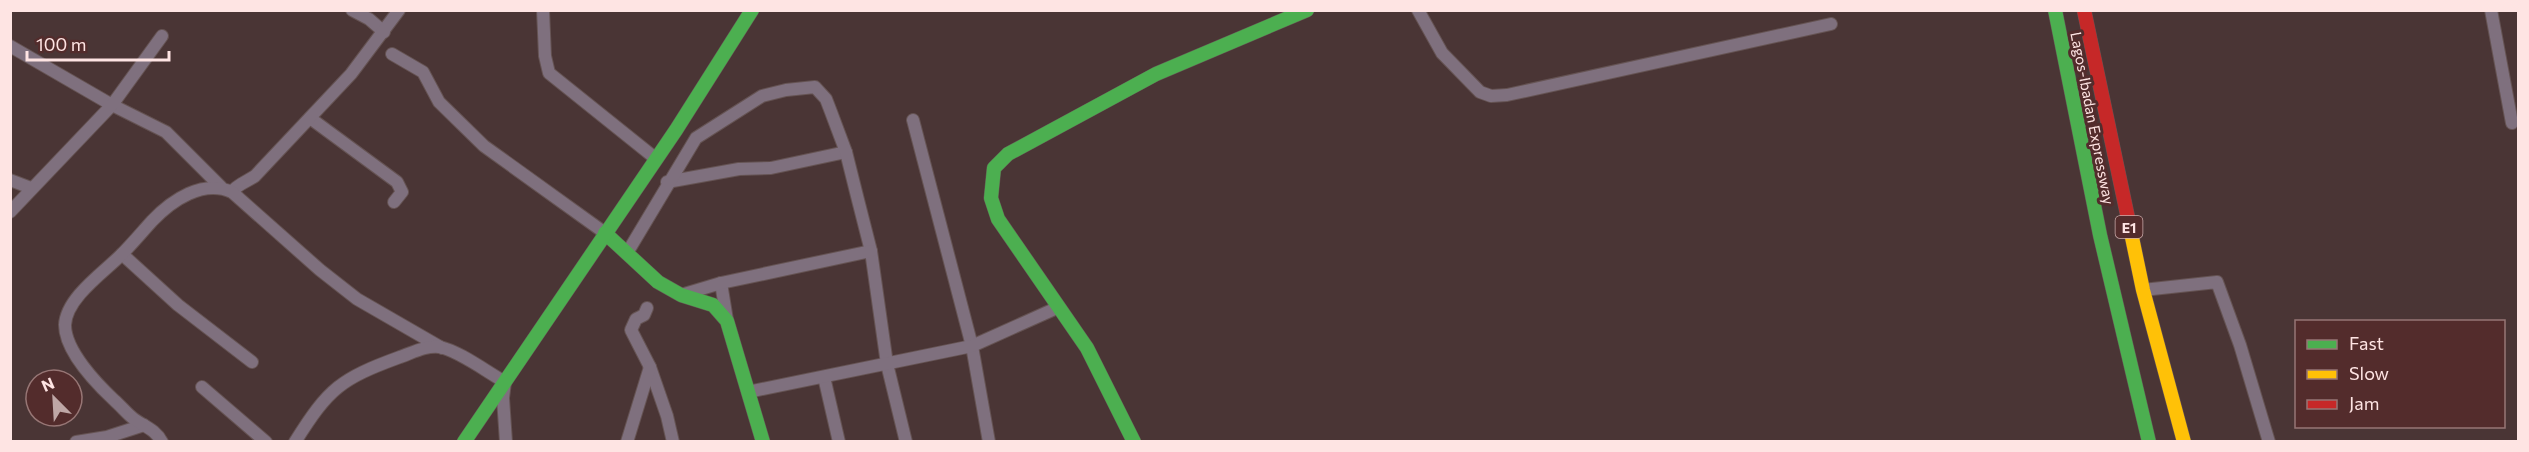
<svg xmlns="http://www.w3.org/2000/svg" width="2529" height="452" font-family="Commissioner,sans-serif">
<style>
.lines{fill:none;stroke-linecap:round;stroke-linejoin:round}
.street-casing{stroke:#655353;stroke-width:14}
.fast-casing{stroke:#655353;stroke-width:15}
.slow-casing{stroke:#655353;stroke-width:15}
.jam-casing{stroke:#655353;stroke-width:15}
.street{stroke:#7f707e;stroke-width:12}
.fast{stroke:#4caf50;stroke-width:14}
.slow{stroke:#ffc107;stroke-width:14}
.jam{stroke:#c62828;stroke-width:14}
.labels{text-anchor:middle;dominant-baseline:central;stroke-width:6;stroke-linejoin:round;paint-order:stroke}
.shield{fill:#532c2c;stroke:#cbadac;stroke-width:1.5}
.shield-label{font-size:14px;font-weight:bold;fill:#fee4e3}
.street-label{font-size:15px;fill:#fee4e3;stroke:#532c2c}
</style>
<rect width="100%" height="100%" fill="#4a3535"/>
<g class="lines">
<g class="street-casing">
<g id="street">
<polyline points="352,10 369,19 384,32"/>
<polyline points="543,10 545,56 549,73 655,158"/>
<polyline points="1418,10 1442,53 1480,92 1491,96 1507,95 1831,24"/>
<polyline points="2491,10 2512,123"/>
<polyline points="10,46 112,105 166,132 221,187"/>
<polyline points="392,54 423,72 439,102 484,146 605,233"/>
<polyline points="310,118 397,182 402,192 394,202"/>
<polyline points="913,120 972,346 989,442"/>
<polyline points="10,180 31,188"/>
<polyline points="667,182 739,169 771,168 846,152"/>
<path d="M232 192C236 185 248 181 255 176L351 74 399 10"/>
<polyline points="10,212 112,105 162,36"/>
<polyline points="627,253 696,138 762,96 786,90 815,87 826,99 831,112 846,152 857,196 871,251 887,364 906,442"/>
<polyline points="122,254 178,305 252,362"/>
<polyline points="721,283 727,320"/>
<polyline points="2143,290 2217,282 2240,345 2269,442"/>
<polyline points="681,295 721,283 871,251"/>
<polyline points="647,308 644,315 636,319 631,330 650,367 667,416 673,442"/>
<polyline points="824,377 839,442"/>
<polyline points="202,387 266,442"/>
<polyline points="748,392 972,346 1059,307"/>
<polyline points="76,442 107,437 144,425"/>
<path d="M162 442C155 429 145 427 134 419 127 414 121 406 114 400 97 384 65 351 65 325 66 298 104 272 121 255 132 244 142 232 152 221 172 200 203 179 232 192L320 270 357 299 442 348"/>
<path d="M295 442C329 388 340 379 400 357 412 353 426 345 440 347 459 351 487 372 505 382L503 398 506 442"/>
<polyline points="627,442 650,367"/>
</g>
</g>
<g class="fast-casing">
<g id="fast">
<polyline points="2055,10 2100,235 2149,442"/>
<polyline points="605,233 658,282 681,295 713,305 727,321 763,442"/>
<polyline points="464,442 676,130 752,10"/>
<polyline points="1134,442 1087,348 998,219 991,198 994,168 1008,154 1156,74 1307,10"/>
</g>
</g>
<g class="slow-casing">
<polyline id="slow" points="2129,223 2143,290 2184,442"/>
</g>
<g class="jam-casing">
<polyline id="jam" points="2084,10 2129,223"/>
</g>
<use href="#street" class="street"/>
<use href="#fast" class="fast"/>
<use href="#slow" class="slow"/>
<use href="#jam" class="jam"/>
</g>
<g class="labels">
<rect class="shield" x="2115.5" y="216" width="27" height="22" rx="4.5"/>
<g class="shield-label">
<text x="2129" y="227">E1</text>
</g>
<g class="street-label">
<text transform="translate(2093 118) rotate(79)">Lagos-Ibadan Expressway</text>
</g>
</g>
<rect width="2529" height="452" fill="none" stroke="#fee4e3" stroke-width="24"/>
<rect x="2295" y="320" width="210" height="108" fill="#532c2c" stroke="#977675" stroke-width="1.5"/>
<rect x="2307" y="340" width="30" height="9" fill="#4caf50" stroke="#977675" stroke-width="1.5"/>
<text x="2349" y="350" font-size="18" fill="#fee4e3">Fast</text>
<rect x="2307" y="370" width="30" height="9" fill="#ffc107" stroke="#977675" stroke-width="1.5"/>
<text x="2349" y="380" font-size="18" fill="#fee4e3">Slow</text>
<rect x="2307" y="400" width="30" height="9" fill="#c62828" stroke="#977675" stroke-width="1.5"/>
<text x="2349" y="410" font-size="18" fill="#fee4e3">Jam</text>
<g transform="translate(54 398) rotate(336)"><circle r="28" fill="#532c2c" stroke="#977675" stroke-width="1.5"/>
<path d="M0-4.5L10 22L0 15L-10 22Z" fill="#bfa7a6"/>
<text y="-9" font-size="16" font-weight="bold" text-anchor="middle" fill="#fee4e3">N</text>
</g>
<path d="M27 51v9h142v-9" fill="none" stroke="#fee4e3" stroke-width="3"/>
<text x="36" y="51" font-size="18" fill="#fee4e3" stroke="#532c2c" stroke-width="4.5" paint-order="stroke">100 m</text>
</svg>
